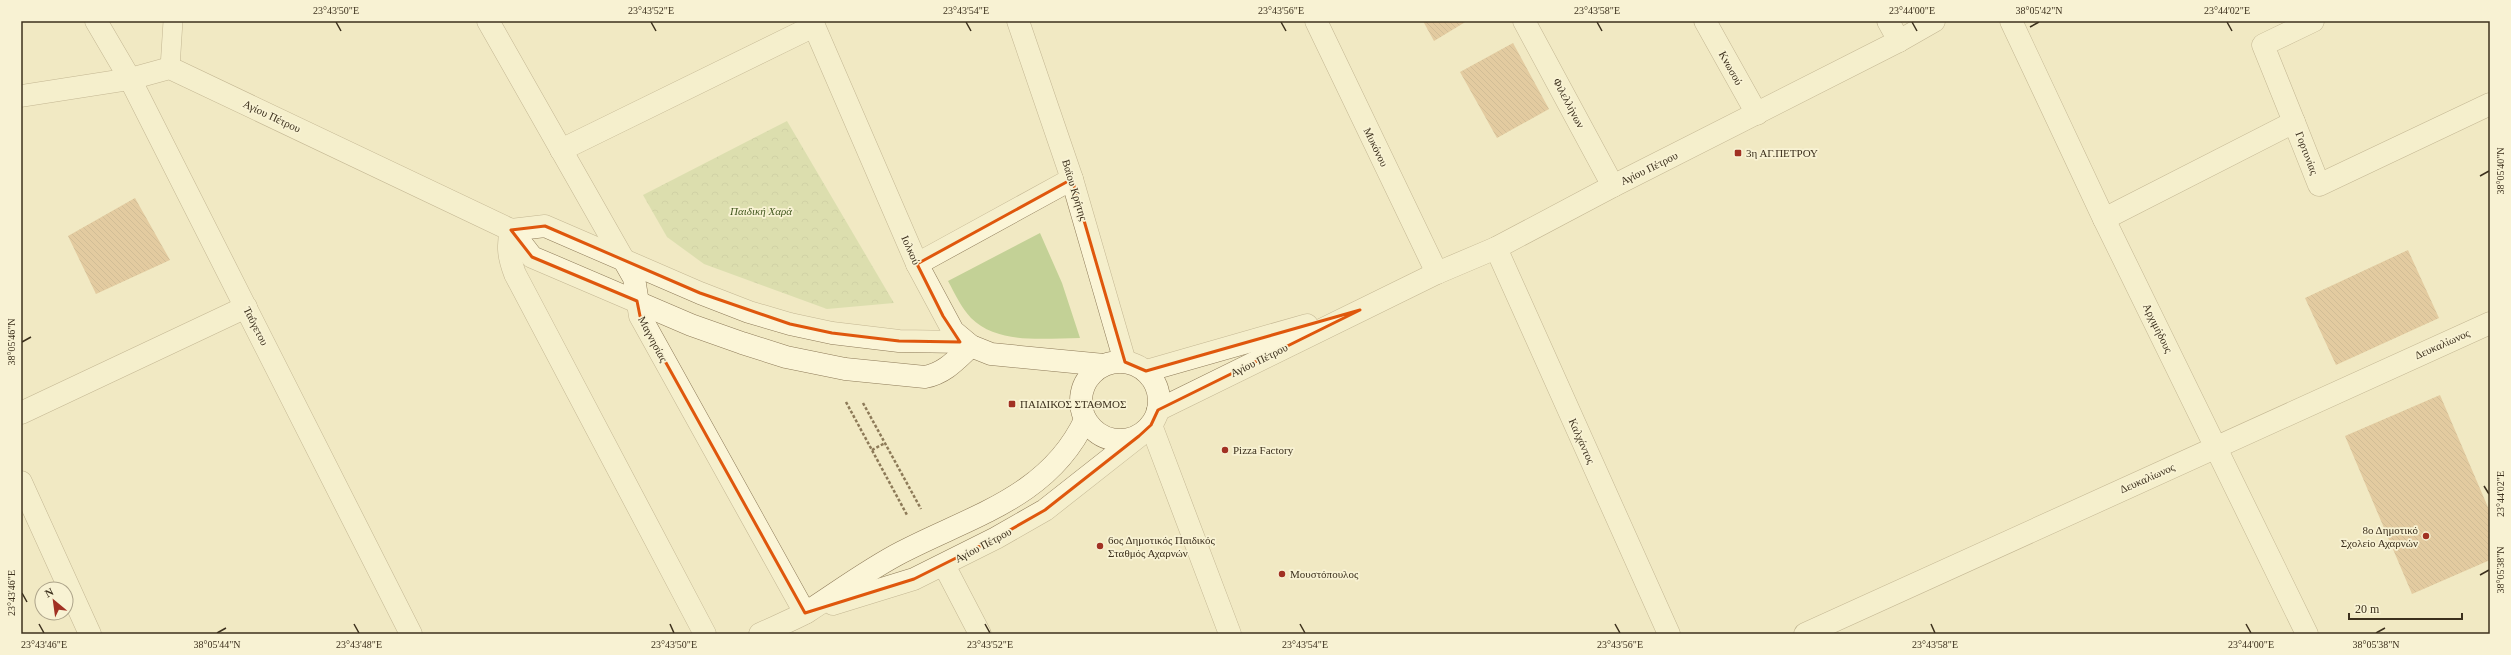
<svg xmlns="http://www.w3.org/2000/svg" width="2511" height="655" font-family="Georgia,serif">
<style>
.green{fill:#c3d196}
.park{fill:url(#park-crowns)}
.building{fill:url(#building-back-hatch)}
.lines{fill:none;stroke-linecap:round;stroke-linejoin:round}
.service-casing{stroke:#8d7a58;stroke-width:20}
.pedestrian-casing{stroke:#8d7a58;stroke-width:23}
.minor-casing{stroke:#8d7a58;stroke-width:23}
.tertiary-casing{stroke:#8d7a58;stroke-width:23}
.path{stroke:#8d7a58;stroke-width:2.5;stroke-dasharray:3 2;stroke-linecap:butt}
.service{stroke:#fbf5d7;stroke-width:19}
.pedestrian{stroke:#fbf5d7;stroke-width:22}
.minor{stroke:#fbf5d7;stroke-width:22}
.tertiary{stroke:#fbf5d7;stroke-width:22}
.marked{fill:none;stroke:#df570d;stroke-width:3;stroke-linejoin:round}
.ticks{fill:none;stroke:#3c301d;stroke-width:1.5}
.poi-dot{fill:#a13123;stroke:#f8f2d3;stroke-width:1.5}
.labels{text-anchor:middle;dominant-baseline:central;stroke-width:3.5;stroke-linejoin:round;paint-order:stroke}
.street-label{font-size:11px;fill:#3c301d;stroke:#f8f2d3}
.poi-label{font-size:11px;fill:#3c301d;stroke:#f8f2d3;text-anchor:start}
.park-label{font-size:11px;font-style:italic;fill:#455a22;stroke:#f8f2d3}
.neatline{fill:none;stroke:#3c301d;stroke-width:1.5}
.ticks-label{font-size:10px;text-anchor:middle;fill:#3c301d}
</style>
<defs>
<pattern id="park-crowns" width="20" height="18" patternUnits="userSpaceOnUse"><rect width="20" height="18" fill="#c3d196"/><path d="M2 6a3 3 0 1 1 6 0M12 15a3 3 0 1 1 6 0" fill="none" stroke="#a8b481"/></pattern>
<pattern id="building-back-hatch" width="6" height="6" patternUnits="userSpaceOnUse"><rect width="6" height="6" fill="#d2a776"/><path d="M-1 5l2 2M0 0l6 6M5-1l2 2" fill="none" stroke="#ac8860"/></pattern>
</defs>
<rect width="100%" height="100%" fill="#f1e9c3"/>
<path class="green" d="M1040 233 1062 283 1080 338C1045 338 998 345 971 318 961 307 955 294 948 281Z"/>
<polygon class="park" points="787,121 894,303 827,309 704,264 667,237 643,195"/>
<g class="building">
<polygon points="1423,21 1467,21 1434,41"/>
<polygon points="1513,43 1549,109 1497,138 1460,72"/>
<polygon points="135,198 170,260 96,294 68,236"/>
<polygon points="2408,250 2439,318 2336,365 2305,298"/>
<polygon points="2440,395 2490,512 2490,560 2412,594 2345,436"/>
</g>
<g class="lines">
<g class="service-casing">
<polyline id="service" points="170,68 173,21"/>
</g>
<g class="pedestrian-casing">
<g id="pedestrian">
<path d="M511 230 532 257 691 325 742 343 786 357 845 369 925 377C945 373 956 360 971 346"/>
<polyline points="511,230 545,226 700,293 749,312 790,324 832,333 899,341 964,342"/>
</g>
</g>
<g class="minor-casing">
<g id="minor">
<polyline points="96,21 130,79 411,634"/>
<polyline points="488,21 634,278 640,316 805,613"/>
<polyline points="812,21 917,264 953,331 971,346 991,354 1104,365"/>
<polyline points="1316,21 1437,273"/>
<polyline points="1524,21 1613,186"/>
<polyline points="1705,21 1757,114"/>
<polyline points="1888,21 1899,41"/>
<polyline points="2011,21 2104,219 2307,634"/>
<path d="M21 96 130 79 170 68 511 230C507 247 509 258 515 274L705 634"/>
<polyline points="2294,122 2263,45 2313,21"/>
<polyline points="561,150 814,26"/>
<polyline points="2104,219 2294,122 2319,185 2490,104"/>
<polyline points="1496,248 1669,634"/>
<polyline points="917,264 1072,179"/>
<polyline points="21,413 246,307"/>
<polyline points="21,482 90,634"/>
<polyline points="944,565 980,634"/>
<polyline points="833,604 914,579 996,538 1045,510 1139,436"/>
<path d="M760 634C775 627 792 620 807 612 838 592 869 569 902 552 971 516 1049 497 1085 420"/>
<polyline points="1805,634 2490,323"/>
</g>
</g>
<g class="tertiary-casing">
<g id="tertiary">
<polyline points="1018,21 1072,179 1125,362"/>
<circle cx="1120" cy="401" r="39"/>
<polyline points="1146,371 1307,325"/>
<polyline points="1158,410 1437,273 1496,248 1613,186 1899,41 1934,21"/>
<polyline points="1151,425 1230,634"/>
</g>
</g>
<g class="path">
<polyline points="846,402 907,515"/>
<polyline points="863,403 921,509"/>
<polyline points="872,450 885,443"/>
</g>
<use href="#service" class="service"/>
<use href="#pedestrian" class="pedestrian"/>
<use href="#minor" class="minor"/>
<use href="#tertiary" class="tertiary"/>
</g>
<path d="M0 0H2511V655H0ZM1072 179 1125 362 1146 371 1360 310 1158 410 1151 425 1139 436 1045 510 996 538 914 579 805 613 640 316 637 301 532 257 511 230 545 226 700 293 790 324 832 333 899 341 960 342 943 316 917 264Z" fill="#f1e9c3" fill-opacity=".55" fill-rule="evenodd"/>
<path class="marked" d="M1072 179 1125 362 1146 371 1360 310 1158 410 1151 425 1139 436 1045 510 996 538 914 579 805 613 640 316 637 301 532 257 511 230 545 226 700 293 790 324 832 333 899 341 960 342 943 316 917 264Z"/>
<path class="ticks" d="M336 22 341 31M651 22 656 31M966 22 971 31M1281 22 1286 31M1597 22 1602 31M1912 22 1917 31M2227 22 2232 31M2030 27 2039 22M2480 176 2489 171M22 342 31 337M2484 486 2489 494M2480 575 2489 570M22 593 27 602M39 624 44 633M354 624 359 633M670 624 674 633M985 624 990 633M1300 624 1305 633M1615 624 1620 633M1931 624 1935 633M2246 624 2251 633M217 633 226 628M2376 633 2385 628"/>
<g class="poi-dot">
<rect x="1734" y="149" width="8" height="8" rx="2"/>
<rect x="1008" y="400" width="8" height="8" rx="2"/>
<circle cx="1225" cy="450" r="4"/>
<circle cx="2426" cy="536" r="4"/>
<circle cx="1100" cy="546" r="4"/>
<circle cx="1282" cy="574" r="4"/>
</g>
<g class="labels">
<g class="street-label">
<text transform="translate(1731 68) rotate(61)">Κνωσού</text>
<text transform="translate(1569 103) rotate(62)">Φιλελλήνων</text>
<text transform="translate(272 116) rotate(25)">Αγίου Πέτρου</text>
<text transform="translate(1376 147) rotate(64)">Μυκόνου</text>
<text transform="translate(2307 153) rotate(69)">Γορτυνίας</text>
<text transform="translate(1649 168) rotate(-26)">Αγίου Πέτρου</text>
<text transform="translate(1075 190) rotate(73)">Βαϊου Κρήτης</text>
<text transform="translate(911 250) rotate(66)">Ιολκού</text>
<text transform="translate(256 326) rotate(63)">Ταΰγετου</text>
<text transform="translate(2158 328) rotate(64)">Αρχιμήδους</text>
<text transform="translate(653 339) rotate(62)">Μαγνησίας</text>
<text transform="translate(2442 344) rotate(-24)">Δευκαλίωνος</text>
<text transform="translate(1259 360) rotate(-26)">Αγίου Πέτρου</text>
<text transform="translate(1582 441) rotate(66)">Καλχάντος</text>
<text transform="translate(2147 478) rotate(-24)">Δευκαλίωνος</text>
<text transform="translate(983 545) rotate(-28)">Αγίου Πέτρου</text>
</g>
<g class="poi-label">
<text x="1746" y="153">3η ΑΓ.ΠΕΤΡΟΥ</text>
<text x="1020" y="404">ΠΑΙΔΙΚΟΣ ΣΤΑΘΜΟΣ</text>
<text x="1233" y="450">Pizza Factory</text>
<text x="2418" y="530" text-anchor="end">8ο Δημοτικό<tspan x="2418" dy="13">Σχολείο Αχαρνών</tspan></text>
<text x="1108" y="540">6ος Δημοτικός Παιδικός<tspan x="1108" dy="13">Σταθμός Αχαρνών</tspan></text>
<text x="1290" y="574">Μουστόπουλος</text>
</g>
<g class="park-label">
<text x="761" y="211">Παιδική Χαρά</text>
</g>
</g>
<rect width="2511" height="655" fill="none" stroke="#f8f2d3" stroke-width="44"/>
<g transform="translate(54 601) rotate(331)"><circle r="19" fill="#f8f2d3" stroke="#ada48a"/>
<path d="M0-3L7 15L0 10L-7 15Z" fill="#a13123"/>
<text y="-6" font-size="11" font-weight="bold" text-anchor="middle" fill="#3c301d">N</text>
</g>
<path d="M2349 613v6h113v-6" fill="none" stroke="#3c301d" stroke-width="2"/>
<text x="2355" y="613" font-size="12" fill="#3c301d" stroke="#f8f2d3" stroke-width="3" paint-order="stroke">20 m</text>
<rect x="22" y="22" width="2467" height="611" class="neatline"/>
<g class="ticks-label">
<text x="336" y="14">23°43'50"E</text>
<text x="651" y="14">23°43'52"E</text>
<text x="966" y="14">23°43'54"E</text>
<text x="1281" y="14">23°43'56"E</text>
<text x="1597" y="14">23°43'58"E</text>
<text x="1912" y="14">23°44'00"E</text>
<text x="2039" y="14">38°05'42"N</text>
<text x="2227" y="14">23°44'02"E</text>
<text transform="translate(2500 171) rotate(-90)" y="4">38°05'40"N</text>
<text transform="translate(11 342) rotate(-90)" y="4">38°05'46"N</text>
<text transform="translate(2500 494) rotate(-90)" y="4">23°44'02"E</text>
<text transform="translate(2500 570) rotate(-90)" y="4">38°05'38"N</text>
<text transform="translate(11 593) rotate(-90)" y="4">23°43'46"E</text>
<text x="44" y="648">23°43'46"E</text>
<text x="217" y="648">38°05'44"N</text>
<text x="359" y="648">23°43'48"E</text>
<text x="674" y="648">23°43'50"E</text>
<text x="990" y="648">23°43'52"E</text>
<text x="1305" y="648">23°43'54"E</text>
<text x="1620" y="648">23°43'56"E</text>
<text x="1935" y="648">23°43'58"E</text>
<text x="2251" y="648">23°44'00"E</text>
<text x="2376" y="648">38°05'38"N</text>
</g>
</svg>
